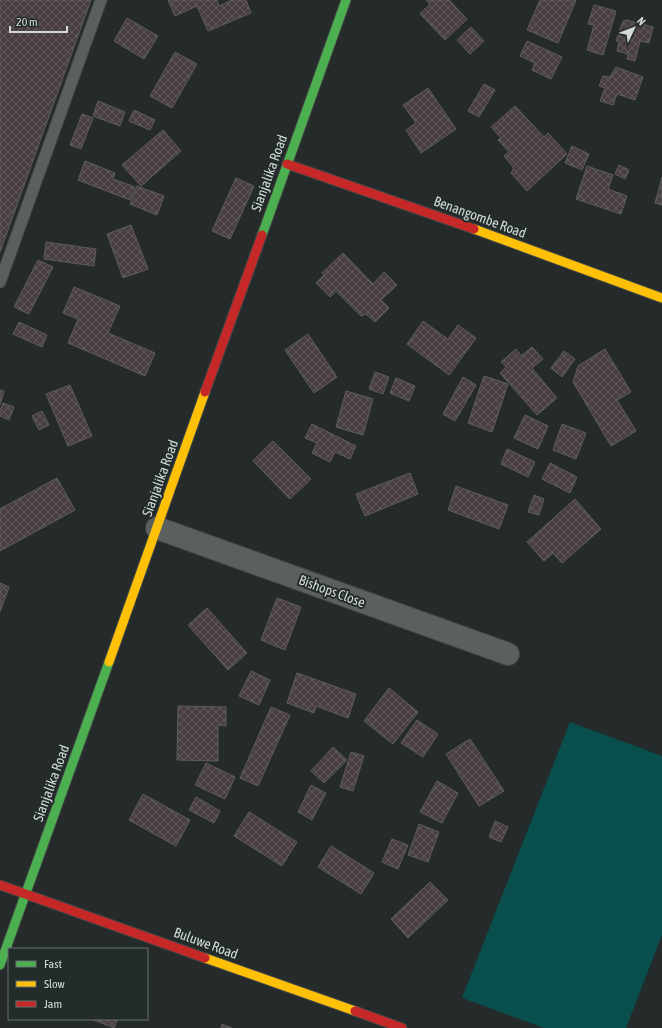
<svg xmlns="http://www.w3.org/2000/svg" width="662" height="1028" font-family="'Asap Condensed',sans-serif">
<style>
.garden{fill:#084f4d}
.building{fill:url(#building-cross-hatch);stroke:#5d5d5e}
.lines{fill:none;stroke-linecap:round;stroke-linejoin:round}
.lane-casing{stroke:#424646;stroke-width:13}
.street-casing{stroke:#424646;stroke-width:24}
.fast-casing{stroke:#424646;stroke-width:11}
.slow-casing{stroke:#424646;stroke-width:11}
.jam-casing{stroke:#424646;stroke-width:11}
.lane{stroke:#5b5f5e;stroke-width:11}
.street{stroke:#5b5f5e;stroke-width:22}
.fast{stroke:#4caf50;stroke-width:9}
.slow{stroke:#ffc107;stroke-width:9}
.jam{stroke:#c62828;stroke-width:9}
.labels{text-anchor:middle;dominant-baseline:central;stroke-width:4;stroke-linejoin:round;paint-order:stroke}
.street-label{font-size:14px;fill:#d3d9d9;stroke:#232c2b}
</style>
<defs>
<pattern id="building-cross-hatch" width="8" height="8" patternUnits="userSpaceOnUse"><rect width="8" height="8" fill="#493e42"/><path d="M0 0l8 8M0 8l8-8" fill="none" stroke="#62595d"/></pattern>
</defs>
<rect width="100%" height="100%" fill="#252a2a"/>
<polygon class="garden" points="570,722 662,756 662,935 626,1028 544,1028 462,998"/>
<g class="building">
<polygon points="0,0 91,0 0,252"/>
<polygon points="168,0 217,0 219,6 232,0 246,0 251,13 208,31 197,6 175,16"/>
<polygon points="426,0 449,0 467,19 445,40 420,14 430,4"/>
<polygon points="540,0 576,0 558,43 527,30"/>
<polygon points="594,5 616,11 603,55 587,50 594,25 588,24"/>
<polygon points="127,18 158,36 144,59 114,41"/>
<polygon points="627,20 653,27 649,43 640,41 635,61 627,59 628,54 617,51 619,41 616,41 623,21"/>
<polygon points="471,27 484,41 470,54 457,40"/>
<polygon points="527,41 562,57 551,79 532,70 535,63 520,56"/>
<polygon points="175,52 197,64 172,108 150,96"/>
<polygon points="616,67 643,77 635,100 617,94 613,105 600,101 605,88 599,86 603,76 610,77"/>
<polygon points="484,84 495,90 479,117 468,111"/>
<polygon points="428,88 456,129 421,153 406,130 416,123 403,105"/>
<polygon points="98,101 125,112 120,126 93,116"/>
<polygon points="515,106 544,137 548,133 567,154 527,191 511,173 514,168 504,156 509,152 498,140 501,138 491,127"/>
<polygon points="134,110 155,120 150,130 129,121"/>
<polygon points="82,114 93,118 81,149 70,145"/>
<polygon points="163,130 181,151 141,186 122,165"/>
<polygon points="572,146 589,154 582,170 565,163"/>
<polygon points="85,161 115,173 113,179 135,187 130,200 78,180"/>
<polygon points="619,165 629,170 625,179 615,174"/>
<polygon points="587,166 613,175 608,189 627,196 621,214 576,199"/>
<polygon points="662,177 662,205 655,203"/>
<polygon points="236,178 254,186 230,239 212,231"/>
<polygon points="137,186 164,196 157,215 130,204"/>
<polygon points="131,225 148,269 123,278 107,234"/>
<polygon points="46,242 96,249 94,266 44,259"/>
<polygon points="343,253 373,284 384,272 397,285 381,300 389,308 375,322 366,314 361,316 336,291 330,297 316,283 324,275 322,273"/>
<polygon points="38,260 53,267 29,314 14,307"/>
<polygon points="74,287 120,306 108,333 155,353 145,376 68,343 78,319 63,313"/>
<polygon points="423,321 448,339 458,325 476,338 449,375 407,344"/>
<polygon points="19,322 47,335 42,347 13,334"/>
<polygon points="308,334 337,377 314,393 285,350"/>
<polygon points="532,347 543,359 532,368 557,398 537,415 500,373 506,367 501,362 516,349 521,356"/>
<polygon points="605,349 631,392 617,400 636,431 611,446 573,382 578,366"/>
<polygon points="564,351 575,359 562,377 551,368"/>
<polygon points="375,372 389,377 383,394 369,389"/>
<polygon points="484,376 508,384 492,432 468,423"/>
<polygon points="463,377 476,385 455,421 443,414"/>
<polygon points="396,378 415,386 409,401 390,393"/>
<polygon points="70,385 92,436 68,446 46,394"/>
<polygon points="0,390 4,391 0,405"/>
<polygon points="346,391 373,399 363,435 336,427"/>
<polygon points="3,403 14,407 9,420 0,416 0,411"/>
<polygon points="42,411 49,425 39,430 32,416"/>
<polygon points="525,415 548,426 538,449 514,438"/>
<polygon points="312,424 356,446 350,459 335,452 330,462 312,453 317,443 305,438"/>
<polygon points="562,424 586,433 576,459 553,450"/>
<polygon points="273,441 311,479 290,499 253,461"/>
<polygon points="507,449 535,462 528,477 501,464"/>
<polygon points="550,463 577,477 570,493 542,479"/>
<polygon points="410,473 418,494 365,516 356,494"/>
<polygon points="57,478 75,510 0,551 0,509"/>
<polygon points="456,486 508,505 499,529 448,510"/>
<polygon points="534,495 544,499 539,515 528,512"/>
<polygon points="575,499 601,529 562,563 553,553 544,561 527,542"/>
<polygon points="0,583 9,587 0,612"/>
<polygon points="277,598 301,607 285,650 261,640"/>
<polygon points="207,608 247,653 228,670 188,625"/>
<polygon points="251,671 270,680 259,705 239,696"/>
<polygon points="297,673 356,694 348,718 316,706 314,713 287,703"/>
<polygon points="389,688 418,712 393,744 364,721"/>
<polygon points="178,706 226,707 226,726 218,725 218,761 177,760"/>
<polygon points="271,707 290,715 258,786 240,778"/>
<polygon points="417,720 438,734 423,757 401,743"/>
<polygon points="470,739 504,791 479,806 446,754"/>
<polygon points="333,747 347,760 324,783 311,771"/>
<polygon points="351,752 364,756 353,791 340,787"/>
<polygon points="206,763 235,777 225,799 195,785"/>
<polygon points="437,781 458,793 442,823 420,812"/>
<polygon points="311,785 326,793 312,820 298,812"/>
<polygon points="143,794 190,820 176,846 129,820"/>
<polygon points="196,797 220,811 214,823 189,810"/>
<polygon points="249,812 297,842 282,866 234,836"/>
<polygon points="495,821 508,827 501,842 489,837"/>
<polygon points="419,824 439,832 428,862 408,855"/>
<polygon points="392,839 408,845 398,869 382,862"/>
<polygon points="331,846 374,873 361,894 318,867"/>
<polygon points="430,882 448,900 408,938 391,919"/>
<polygon points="91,1019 118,1019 114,1028"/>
<polygon points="222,1024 232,1028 221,1028"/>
</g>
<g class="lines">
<g class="lane-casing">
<polyline id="lane" points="0,282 101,0"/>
</g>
<g class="street-casing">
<polyline id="street" points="157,528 508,654"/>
</g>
<g class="fast-casing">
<g id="fast">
<polyline points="262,235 346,0"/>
<polyline points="0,965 109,662"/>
</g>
</g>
<g class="slow-casing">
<g id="slow">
<polyline points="474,229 662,298"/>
<polyline points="109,662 205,392"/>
<polyline points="205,958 355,1011"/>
</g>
</g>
<g class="jam-casing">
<g id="jam">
<polyline points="287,164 474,229"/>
<polyline points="205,392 262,235"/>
<polyline points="0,885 205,958"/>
<polyline points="355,1011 402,1028"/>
</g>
</g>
<use href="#lane" class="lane"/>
<use href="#street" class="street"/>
<use href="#fast" class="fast"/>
<use href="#slow" class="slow"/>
<use href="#jam" class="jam"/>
</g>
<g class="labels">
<g class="street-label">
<text transform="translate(269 173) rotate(-70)">Sianjalika Road</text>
<text transform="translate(480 217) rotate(20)">Benangombe Road</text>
<text transform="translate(160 478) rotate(-70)">Sianjalika Road</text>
<text transform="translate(332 591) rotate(20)">Bishops Close</text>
<text transform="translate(51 783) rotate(-70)">Sianjalika Road</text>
<text transform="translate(206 943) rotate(20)">Buluwe Road</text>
</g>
</g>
<rect x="8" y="948" width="140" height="72" fill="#232c2b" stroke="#697171"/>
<rect x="16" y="961" width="20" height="6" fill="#4caf50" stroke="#697171"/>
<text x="44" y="968" font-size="12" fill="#d3d9d9">Fast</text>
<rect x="16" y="981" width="20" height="6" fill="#ffc107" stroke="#697171"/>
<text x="44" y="988" font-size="12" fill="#d3d9d9">Slow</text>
<rect x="16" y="1001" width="20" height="6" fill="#c62828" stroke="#697171"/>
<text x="44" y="1008" font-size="12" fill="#d3d9d9">Jam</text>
<g transform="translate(634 28) rotate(47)" stroke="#232c2b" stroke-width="3" paint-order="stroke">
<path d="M0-3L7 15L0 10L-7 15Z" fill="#d3d9d9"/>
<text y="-6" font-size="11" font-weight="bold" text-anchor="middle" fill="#d3d9d9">N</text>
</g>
<path d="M10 26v6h57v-6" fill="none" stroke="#d3d9d9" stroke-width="2"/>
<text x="16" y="26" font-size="12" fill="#d3d9d9" stroke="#232c2b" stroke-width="3" paint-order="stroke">20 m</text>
</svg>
